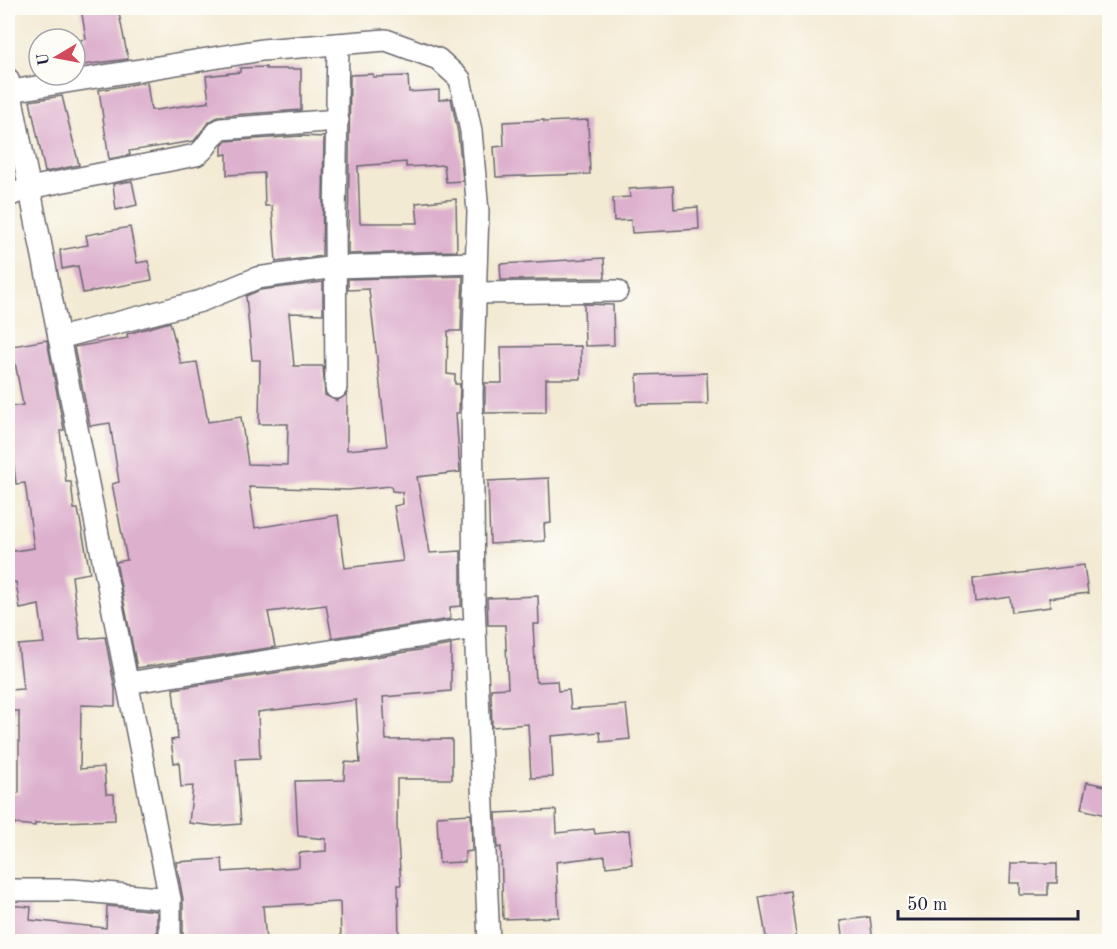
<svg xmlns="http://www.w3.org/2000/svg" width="1117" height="949" font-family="'Old Standard TT',serif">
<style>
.building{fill:#ddb0ce;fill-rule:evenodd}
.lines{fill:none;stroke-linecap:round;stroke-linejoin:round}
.street-casing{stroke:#6b6870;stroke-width:24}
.street{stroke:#fff;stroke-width:21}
</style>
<rect width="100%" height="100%" fill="#fdfcf7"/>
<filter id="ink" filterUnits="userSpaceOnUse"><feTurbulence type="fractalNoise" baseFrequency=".0167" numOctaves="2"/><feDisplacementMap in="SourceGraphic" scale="12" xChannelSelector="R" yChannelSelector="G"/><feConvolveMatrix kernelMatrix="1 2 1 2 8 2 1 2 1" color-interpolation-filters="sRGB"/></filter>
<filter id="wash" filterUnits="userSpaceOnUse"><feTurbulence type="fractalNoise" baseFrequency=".008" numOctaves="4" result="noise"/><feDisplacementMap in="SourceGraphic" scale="24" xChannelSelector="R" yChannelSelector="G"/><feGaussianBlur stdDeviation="1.35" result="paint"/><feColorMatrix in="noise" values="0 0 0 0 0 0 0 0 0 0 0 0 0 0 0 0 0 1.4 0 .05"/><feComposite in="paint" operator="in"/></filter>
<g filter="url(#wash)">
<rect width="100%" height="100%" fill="#f3ead3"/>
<g id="blocks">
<g class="building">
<polygon points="81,8 118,8 128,59 75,66 75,41 86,39"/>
<polygon points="266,67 266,69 301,69 301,110 219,116 208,123 194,141 129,151 130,155 109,159 99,90 147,82 151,110 156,110 209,102 206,76 240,72 240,68"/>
<polygon points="373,74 373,77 408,76 409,92 439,90 439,100 451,98 458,133 463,181 446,182 444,165 406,167 406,162 358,166 360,223 418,223 416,203 456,199 457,251 348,254 350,75"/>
<polygon points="62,96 79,165 45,172 30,101"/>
<polygon points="544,120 544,122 588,120 590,174 496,177 494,147 504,146 503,122"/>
<polygon points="301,136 324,137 322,256 276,262 272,206 265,206 264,173 227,175 227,154 222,155 222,146 226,141"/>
<polygon points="132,181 137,205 116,210 113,184"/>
<polygon points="673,186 674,209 698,207 699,229 632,233 631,220 614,221 613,198 630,197 629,189"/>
<polygon points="130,227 137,263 148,261 152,280 83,293 78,266 62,269 60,250 88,245 86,235"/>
<polygon points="604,258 605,278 501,280 500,264"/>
<path d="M463 276 461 331H448L447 374 455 375V384H460L459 413H456L460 472 417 477 430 553 461 551V606L450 607V619L332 638 326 605 268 612 275 647 137 668 116 562 127 560 112 484 119 482 110 423 90 426 74 347 128 338 127 334 170 322 181 364 197 362 208 422 241 417 248 464 287 465 288 424H259L260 360H252L246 296 260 290 323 282V314L289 313 294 366H323L325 395 337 401 347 394V450L387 446 369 289 348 290V279ZM391 486 392 491 402 492 403 504 394 506 403 561 345 568 338 515 255 528 249 487 348 490Z"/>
<polygon points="584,304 613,305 614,345 585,346"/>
<polygon points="47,340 64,430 60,431 66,482 71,482 74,509 78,509 90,573 72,576 80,639 105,637 115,689 115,706 81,705 80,769 104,767 106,794 114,794 115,820 35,823 35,826 8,823 8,792 19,793 19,711 8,711 8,690 23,689 18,645 44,643 39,605 20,609 16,582 8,583 8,552 34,548 25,483 16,484 10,435 8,435 8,407 23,405 12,346"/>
<polygon points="581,346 581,379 546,379 546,412 485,413 485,383 502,383 501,347"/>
<polygon points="707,373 708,404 637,405 637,375"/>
<polygon points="549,478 551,523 544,524 545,541 490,544 488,481"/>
<polygon points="1084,565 1088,593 1049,598 1050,607 1012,612 1010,597 975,602 973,579"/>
<polygon points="538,596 539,624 533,624 536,682 557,681 558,691 569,690 571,709 626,705 630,739 601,742 600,732 551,736 553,777 531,778 528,724 492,727 491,689 508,688 505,625 488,625 487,598"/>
<polygon points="451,645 451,691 383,697 386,740 452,739 452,779 397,779 397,826 401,885 398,885 399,942 341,942 340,902 263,906 266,942 183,942 183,899 176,862 222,859 223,872 299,867 299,853 326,851 326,839 298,836 295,781 344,780 345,762 360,763 356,700 258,712 260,758 236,759 241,824 215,826 189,823 193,786 181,787 179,762 174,763 171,740 178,739 173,689"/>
<polygon points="1087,782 1110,787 1110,816 1081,809"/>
<polygon points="556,810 557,833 594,829 595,834 629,830 632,864 606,867 605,856 556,862 559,917 503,919 501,847 498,848 496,813"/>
<polygon points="471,814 472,851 465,852 465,862 439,863 437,816"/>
<polygon points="1011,863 1057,863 1057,883 1048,883 1048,895 1020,895 1020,883 1010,883"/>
<polygon points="790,891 797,942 767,942 759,897"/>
<polygon points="8,905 31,907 30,920 106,928 107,906 157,911 157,942 43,942 8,938"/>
<polygon points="870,917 873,942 843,942 840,921"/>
</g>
</g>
</g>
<g filter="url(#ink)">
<use href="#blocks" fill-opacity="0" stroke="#6b6870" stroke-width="1.5"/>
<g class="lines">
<g class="street-casing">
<g id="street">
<polyline points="8,79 170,899 170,942"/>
<polyline points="11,91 262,50 386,40 438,59 460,79 471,131 478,212 472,393 474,604 489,942"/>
<path d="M8 196 29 188 196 155C208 149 209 136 221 129L338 120"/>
<polyline points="475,293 617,291"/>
<polyline points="59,338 201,301 257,278 335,267 476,263"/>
<polyline points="336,388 335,220 338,44"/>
<polyline points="127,683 475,628"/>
<polyline points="8,890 73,890 170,899"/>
</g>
</g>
<use href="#street" class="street"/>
</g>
</g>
<rect width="1117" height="949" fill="none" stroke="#fdfcf7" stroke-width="30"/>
<g transform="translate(57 57) rotate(260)"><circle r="28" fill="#fdfcf7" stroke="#a5a5ac" stroke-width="1.5"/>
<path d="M0-4.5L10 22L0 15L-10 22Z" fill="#d1495b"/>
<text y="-9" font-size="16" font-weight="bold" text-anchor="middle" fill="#22223b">U</text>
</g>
<path d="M898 910v9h180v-9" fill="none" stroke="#22223b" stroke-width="3"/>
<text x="907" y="910" font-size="18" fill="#22223b" stroke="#fdfcf7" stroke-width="4.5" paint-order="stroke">50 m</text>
</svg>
